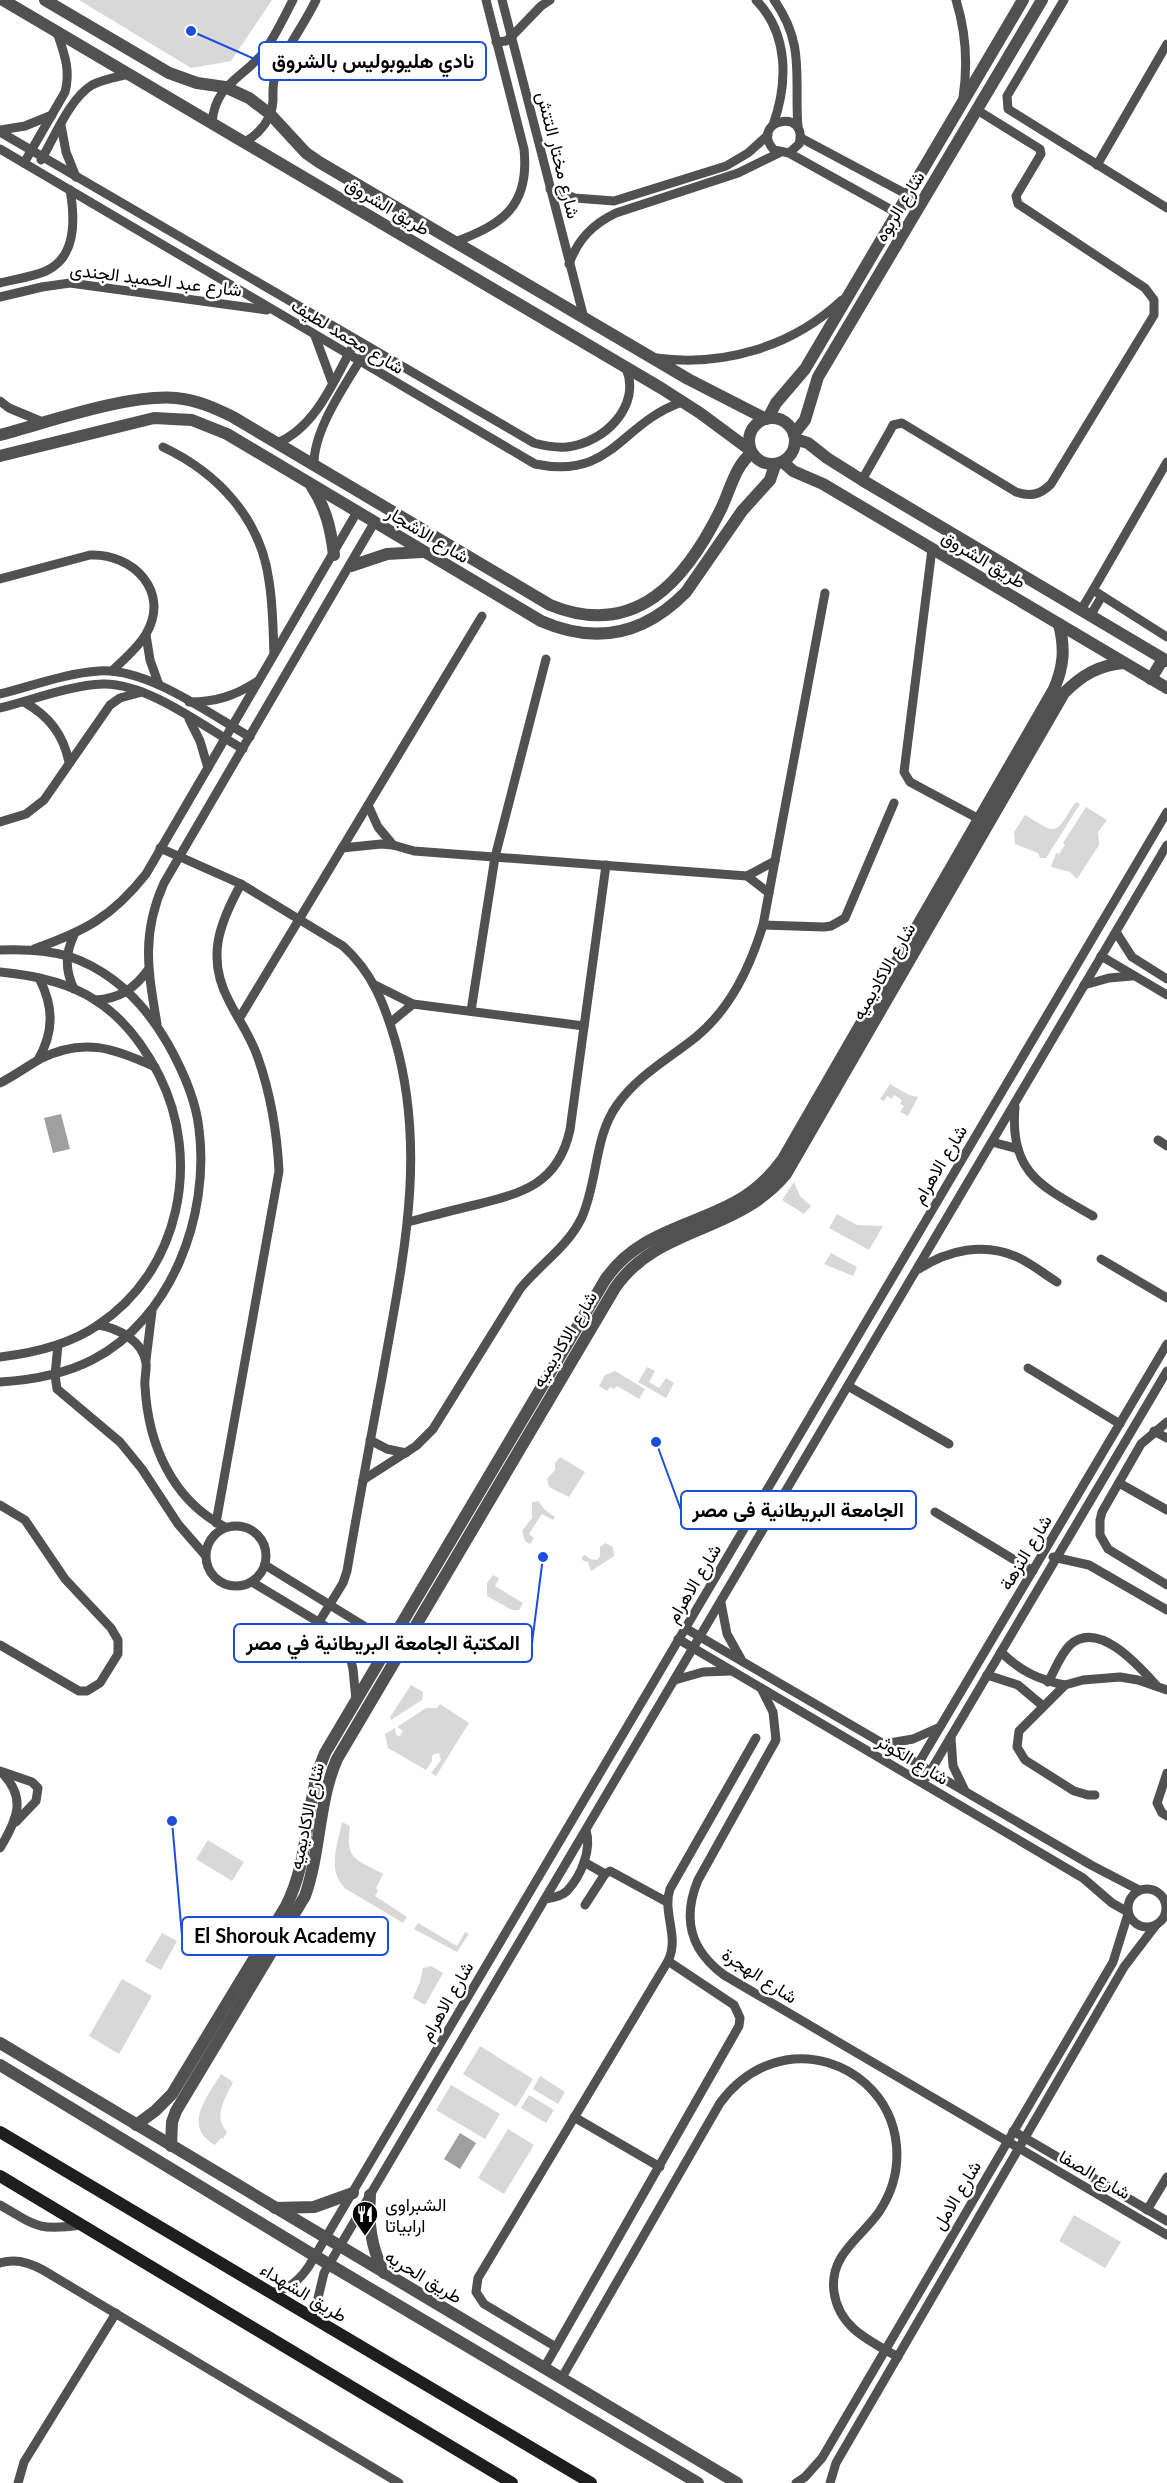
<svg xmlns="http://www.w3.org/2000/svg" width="1167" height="2483" font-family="Lato,Vazirmatn,sans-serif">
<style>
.green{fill:#d8d8d8}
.water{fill:#9f9f9f}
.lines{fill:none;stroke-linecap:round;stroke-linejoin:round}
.minor{stroke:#515151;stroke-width:9}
.tertiary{stroke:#515151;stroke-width:12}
.secondary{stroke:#1e1e1e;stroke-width:12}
.labels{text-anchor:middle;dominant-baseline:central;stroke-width:5;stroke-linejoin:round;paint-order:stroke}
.street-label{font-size:18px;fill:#000;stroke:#fff}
.poi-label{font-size:18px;fill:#000;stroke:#fff;text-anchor:start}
.leader{fill:none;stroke:#1d4ed8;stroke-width:2}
.callout-dot{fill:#1d4ed8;stroke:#fff;stroke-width:2}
.callout{fill:#fff;stroke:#1d4ed8;stroke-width:2}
.callout-label{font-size:20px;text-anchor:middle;font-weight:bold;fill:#000}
</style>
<rect width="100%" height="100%" fill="#fff"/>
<g class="green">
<polygon points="79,0 272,0 231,61 191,68"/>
<path d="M1077 802 1080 804 1046 858H1040L1038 853 1015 844 1014 832 1025 815C1057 834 1054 837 1074 804Z"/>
<polygon points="1086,807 1107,820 1098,832 1099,845 1077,879 1070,872 1051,867 1056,853 1059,854 1065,845 1063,843"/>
<polygon points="890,1084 909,1095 918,1097 908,1116 900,1112 904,1106 900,1104 902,1100 894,1095 892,1099 887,1096 884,1101 880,1099"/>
<polygon points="794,1182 800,1196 811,1206 804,1214 782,1200"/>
<polygon points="837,1214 857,1225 883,1226 869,1250 829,1228"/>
<polygon points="831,1253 857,1267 853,1276 824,1264"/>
<polygon points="647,1367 655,1371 649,1382 659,1388 666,1378 674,1383 666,1398 638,1382"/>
<polygon points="615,1371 645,1389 639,1399 617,1386 614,1389 610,1387 607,1391 599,1386 605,1375"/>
<polygon points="560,1457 585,1472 569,1497 549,1487 547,1479 555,1470 555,1463"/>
<polygon points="538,1501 545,1510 555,1517 553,1520 542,1514 529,1534 534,1538 530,1544 525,1541 522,1531 532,1518 532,1502"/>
<polygon points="605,1543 613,1547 614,1556 591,1571 588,1562 582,1560 582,1557 585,1555 590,1559 597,1560 600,1556 600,1547"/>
<polygon points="493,1575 499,1578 495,1586 523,1603 519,1610 512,1610 487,1596 487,1583"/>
<polygon points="411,1685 423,1692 422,1700 391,1720 390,1717"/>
<polygon points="440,1704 469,1723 436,1776 431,1773 441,1760 439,1753 432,1755 432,1761 426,1770 388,1748 385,1734 395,1728 396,1735 400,1736 403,1731 397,1727 426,1708 437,1708"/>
<path d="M342 1822 350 1826C345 1861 356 1859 383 1874L376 1888 378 1891 375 1896 407 1917 403 1923 346 1889C326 1871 338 1844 342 1822Z"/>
<polygon points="208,1840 244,1862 232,1881 196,1859"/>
<polygon points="418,1923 457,1946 465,1932 469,1934 457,1952 414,1929"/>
<polygon points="162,1933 177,1941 161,1970 145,1961"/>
<polygon points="431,1966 443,1973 425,2005 413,1998 420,1982 423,1968"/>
<polygon points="122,1979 152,1996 119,2054 89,2036"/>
<polygon points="480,2046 533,2079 516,2107 463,2074"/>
<path d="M221 2074 233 2082C225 2099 213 2116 227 2132L223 2139 221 2138 215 2145C182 2126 207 2097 221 2074Z"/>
<polygon points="540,2076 565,2092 558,2104 533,2089"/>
<polygon points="451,2085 500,2114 485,2139 436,2110"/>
<polygon points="529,2095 554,2110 546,2123 521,2108"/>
<polygon points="508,2129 534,2145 504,2194 478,2178"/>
<polygon points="1074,2215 1121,2242 1105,2268 1059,2241"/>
</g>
<g class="water">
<polygon points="61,1114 70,1149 53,1153 44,1118"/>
<polygon points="460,2133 476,2143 460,2169 444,2159"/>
</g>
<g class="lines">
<g class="minor">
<polyline points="502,0 584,318"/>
<path d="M756 0C789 34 788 83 773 125"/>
<path d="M774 0C806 45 794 78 798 128"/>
<path d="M956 0C966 32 968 65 963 98"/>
<polyline points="1064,0 1007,96 1008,109 1167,208"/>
<polyline points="496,42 506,41 511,37 541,6 550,0"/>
<path d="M212 123C215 84 242 79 263 53 275 37 284 17 293 0"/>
<polyline points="61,125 66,152 76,177"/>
<polyline points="0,130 25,126 52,115"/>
<path d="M0 132 534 443C545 446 556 448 567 447 604 443 642 406 626 368"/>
<polyline points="801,138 908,195"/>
<path d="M245 142C260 133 272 119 273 101 273 91 272 83 276 73 286 48 304 25 316 0"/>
<path d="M0 149 535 464C613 480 619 424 682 402"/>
<path d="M789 153 799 144C809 106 748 121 774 150L789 153 897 213"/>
<path d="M41 160C54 138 70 98 92 85 103 79 117 77 129 74"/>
<path d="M24 163 65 92C71 70 64 53 57 32"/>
<polyline points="1097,165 1167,44"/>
<polyline points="550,189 575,198 614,201 726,166 748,153 768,135"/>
<path d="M455 242C503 224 530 206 524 149L486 0"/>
<path d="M569 264C578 239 593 224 616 213L738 173 779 153"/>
<path d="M0 283C15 279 32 277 46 271 77 257 75 218 70 190"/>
<polyline points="0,297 42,287 70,283 267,310"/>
<polyline points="315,336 332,382"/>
<path d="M656 358C723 367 792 347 842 300"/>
<polyline points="0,401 9,408 45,423"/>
<path d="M277 443C317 427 336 376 356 340"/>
<path d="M163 447C218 473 261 519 269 581 273 605 273 630 274 654"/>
<polyline points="1167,462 1093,590 1167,637"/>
<path d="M314 465C313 428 349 380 368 347"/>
<path d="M862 480 891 429 893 425 902 423 1016 492C1030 497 1040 495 1051 484L1154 315V300L1145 288 1018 204 1016 196 1041 154 1040 149 977 110"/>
<polyline points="932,549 904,772 910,782 979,819"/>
<path d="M0 579 90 555C133 553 171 592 146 634 138 648 123 660 112 671"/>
<polyline points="1081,610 1093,590"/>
<polyline points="1090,616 1102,596"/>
<polyline points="146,635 150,660 159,685"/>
<path d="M0 694C32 686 66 673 99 671 148 668 208 713 250 737"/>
<path d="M24 702C49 716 63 734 69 762"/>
<path d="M189 702C216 702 235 696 258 681"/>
<path d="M0 708C32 700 71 685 103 684 148 683 204 727 243 749"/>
<polyline points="189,719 200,741 208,768"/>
<polyline points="368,805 378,827 393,845"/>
<polyline points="0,822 26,814 44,800 110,705 120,698 142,692"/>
<path d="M160 848 241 884 343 946C372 972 384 1003 395 1040 428 1155 402 1263 382 1378 370 1442 358 1506 347 1571L343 1583 319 1622"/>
<polyline points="342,848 381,844 393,845 414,851 747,876 775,861"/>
<polyline points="747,876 769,893"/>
<polyline points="763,925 824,927 831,926 845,918 894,803"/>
<polyline points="1116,932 1132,957 1167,979"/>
<path d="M74 935C65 954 65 970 74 989"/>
<path d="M34 949C85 931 112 917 146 874L357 512"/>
<path d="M0 950C23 949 46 950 68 956 113 971 145 1004 168 1044 182 1069 196 1100 199 1129 210 1215 172 1319 92 1360 63 1375 32 1380 0 1382"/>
<polyline points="1101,956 1167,995"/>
<path d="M0 972C32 975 68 982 95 1000 124 1018 144 1046 159 1075 202 1160 180 1271 98 1325 69 1345 34 1353 0 1357"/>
<polyline points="375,985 413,1004 584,1026"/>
<polyline points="1084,985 1109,978 1132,976"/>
<path d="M95 1000C119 999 134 989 148 970"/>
<polyline points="471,1011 495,857 546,659"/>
<polyline points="239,1019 482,616"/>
<polyline points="390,1023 413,1004"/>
<path d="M157 1024C148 971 141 934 164 883L374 523"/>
<path d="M38 1060C54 1032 54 1007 39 978"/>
<path d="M0 1083C14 1076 26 1067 40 1059 83 1037 114 1048 155 1067"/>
<path d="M1015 1107C1009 1174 1043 1187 1093 1216"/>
<polyline points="1158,1140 1167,1146"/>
<polyline points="992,1142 1018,1149"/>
<path d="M408 1222C431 1216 453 1210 475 1205 523 1193 558 1184 570 1130L606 865"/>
<polyline points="1101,1259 1167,1298"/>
<path d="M919 1269C948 1250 984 1242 1017 1257 1031 1263 1044 1274 1057 1282"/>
<path d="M98 1325C118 1328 143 1341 146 1363 147 1370 144 1379 145 1386 148 1444 172 1500 225 1527"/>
<polyline points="58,1345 55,1375 57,1389 120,1442 142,1469 178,1524 205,1555"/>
<polyline points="146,1360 152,1311"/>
<polyline points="1028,1368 1120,1424"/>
<polyline points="848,1386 949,1444"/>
<polyline points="1167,1422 1141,1444 1102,1512 1100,1520 1100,1535 1108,1549 1167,1585"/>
<polyline points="1154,1431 1167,1438"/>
<polyline points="370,1440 387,1449 406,1453"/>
<path d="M363 1480 416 1446 433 1429 520 1289C540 1264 568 1247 582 1217 598 1181 594 1137 617 1105 637 1076 670 1058 696 1037 731 1008 750 967 763 925L825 593"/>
<polyline points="1119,1483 1167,1510"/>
<polyline points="0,1505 25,1520 65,1579 111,1628 118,1640 118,1654 100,1683 87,1691 79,1691 0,1645"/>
<polyline points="935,1512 1033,1571"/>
<path d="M216 1523 279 1171C277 1132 271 1095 258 1058 251 1037 239 1021 229 1001 206 958 219 924 241 884"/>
<circle cx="236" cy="1556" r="30"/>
<polyline points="1053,1557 1089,1565 1167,1610"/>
<polyline points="265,1565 390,1642"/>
<polyline points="252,1582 380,1659"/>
<polyline points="721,1603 727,1634 741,1659"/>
<polyline points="685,1628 1091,1865 1139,1890"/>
<polyline points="346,1639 353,1669 356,1700"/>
<polyline points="678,1639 1083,1878 1112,1903 1128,1912"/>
<path d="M1001 1652C1020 1671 1039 1680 1065 1685"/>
<polyline points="987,1675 1018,1685 1043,1706"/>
<polyline points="675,1680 703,1672 732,1671"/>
<path d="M1048 1682C1055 1670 1060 1655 1070 1645 1098 1619 1139 1666 1156 1685"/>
<path d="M761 1688 773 1712 776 1740 698 1880C682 1919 690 1950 724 1975L1167 2235"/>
<polyline points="951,1738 953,1766 965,1791"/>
<polyline points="884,1744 913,1739 940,1727"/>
<path d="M0 1771C28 1797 17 1820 0 1848"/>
<polyline points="3,1772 32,1782 38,1788 36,1801 16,1822"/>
<polyline points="1167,1773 1157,1803 1162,1813 1167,1816"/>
<polyline points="911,1776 1167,1344"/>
<polyline points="927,1777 1167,1371"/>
<polyline points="1095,1795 1088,1795 1074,1791 1025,1760 1017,1747 1019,1731 1065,1685 1083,1680 1120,1677 1138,1680 1167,1690"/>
<polyline points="584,1862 605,1874"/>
<circle cx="1147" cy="1908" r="19"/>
<path d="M545 1899C552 1898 562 1896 567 1891 581 1876 592 1850 586 1830"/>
<polyline points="585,1905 605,1874 610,1871 667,1902"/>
<polyline points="574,2117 660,2167"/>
<polyline points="1013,2131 1167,2221"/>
<path d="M0 2205C36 2226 38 2231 81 2225"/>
<polyline points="1147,2210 1167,2177"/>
<path d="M0 2263C15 2258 29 2262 43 2270L399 2483"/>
<path d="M270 2293C289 2289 299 2281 309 2266L1167 812"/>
<polyline points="320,2323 318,2298 324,2273 1167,845"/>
<path d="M556 2347 484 2304 476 2292 478 2278 668 1961C680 1937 662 1913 670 1889L756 1738"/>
<polyline points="544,2368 739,2026 740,2018 734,2005 668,1961"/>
<path d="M561 2379 720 2103C737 2080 758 2065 786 2060 815 2055 845 2065 866 2084 903 2118 906 2172 879 2212 860 2239 829 2255 834 2292 839 2328 870 2341 898 2357"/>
<polyline points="18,2483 24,2462 116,2313"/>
<polyline points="796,2483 805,2477 822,2458 1113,1962 1128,1914"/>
<polyline points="830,2483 836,2463 1124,1967 1156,1925"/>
</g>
<g class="tertiary">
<polyline points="3,0 661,388 700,413 750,450"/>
<polyline points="45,0 169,73 197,83 225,87 249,98 270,114 306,153 319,162 688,379 766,419"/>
<circle cx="772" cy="441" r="23"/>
<polyline points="768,418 776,403 805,369 1023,0"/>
<polyline points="794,434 805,420 818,377 1042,0"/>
<path d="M0 435C49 422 127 394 176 398 197 400 215 408 233 417L550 605C636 640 686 580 721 509 730 491 735 465 752 453"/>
<polyline points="795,439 808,443 827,458 862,480 1167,661"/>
<path d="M0 456 154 418 192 420 227 434 541 621C596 645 644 635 686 592L742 511 770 480 775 465"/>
<polyline points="783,462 793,471 823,484 1167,688"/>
<path d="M312 487C326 508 331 530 334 555"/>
<polyline points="351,566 387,554 422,552"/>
<polyline points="1151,679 1163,659"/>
<polyline points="0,2043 737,2483"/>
<polyline points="0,2065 315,2256 698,2483"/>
<path d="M136 2125 155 2111 172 2094 286 1906C311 1858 304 1802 325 1753L605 1280C637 1233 687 1228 735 1202 754 1192 770 1177 783 1159L1054 689C1064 666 1065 648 1059 624"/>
<path d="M171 2146 172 2122 176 2111 305 1896C321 1851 318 1802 337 1759L615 1288C657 1226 737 1234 786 1174L1064 693C1082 675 1099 665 1124 663"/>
<path d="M370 2195C368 2224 371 2247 384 2273"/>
<polyline points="275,2208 314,2207 353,2193"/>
</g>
<g class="secondary">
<polyline points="0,2132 591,2483"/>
<polyline points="0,2176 512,2483"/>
</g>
</g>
<defs>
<g id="restaurant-pin" transform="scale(1.35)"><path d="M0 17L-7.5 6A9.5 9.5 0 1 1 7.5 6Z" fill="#000" stroke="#fff"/><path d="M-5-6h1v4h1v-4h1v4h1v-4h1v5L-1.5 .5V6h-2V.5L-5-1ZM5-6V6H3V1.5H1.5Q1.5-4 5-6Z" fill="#fff"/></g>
</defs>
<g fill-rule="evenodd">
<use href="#restaurant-pin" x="365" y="2214"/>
</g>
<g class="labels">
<g class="street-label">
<text transform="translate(559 155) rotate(76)">شارع مختار التتش</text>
<text transform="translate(388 206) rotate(31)">طريق الشروق</text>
<text transform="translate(899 206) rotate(-59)">شارع الربوه</text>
<text transform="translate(156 279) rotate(7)">شارع عبد الحميد الجندى</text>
<text transform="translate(348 336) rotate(31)">شارع محمد لطيف</text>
<text transform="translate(428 534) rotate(31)">شارع الاشجار</text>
<text transform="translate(984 559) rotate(31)">طريق الشروق</text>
<text transform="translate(883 971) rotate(-60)">شارع الاكاديميه</text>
<text transform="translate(939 1164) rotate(-59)">شارع الاهرام</text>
<text transform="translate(564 1339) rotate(-59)">شارع الاكاديميه</text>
<text transform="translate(1025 1552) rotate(-59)">شارع النزهة</text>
<text transform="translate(693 1583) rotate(-59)">شارع الاهرام</text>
<text transform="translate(913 1759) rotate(31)">شارع الكوثر</text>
<text transform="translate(306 1816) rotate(-78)">شارع الاكاديميه</text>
<text transform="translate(760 1975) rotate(33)">شارع الهجرة</text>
<text transform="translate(446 2001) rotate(-60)">شارع الاهرام</text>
<text transform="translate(1095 2174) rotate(30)">شارع الصفا</text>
<text transform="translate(956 2195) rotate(-59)">شارع الامل</text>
<text transform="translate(424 2276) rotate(31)">طريق الحريه</text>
<text transform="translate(304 2292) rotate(31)">طريق الشهداء</text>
</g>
<g class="poi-label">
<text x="385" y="2204">الشبراوى<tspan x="385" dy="21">ارابياتا</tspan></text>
</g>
</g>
<path class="leader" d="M191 31L259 61M656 1442L681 1510M543 1557L532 1643M172 1821L182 1936"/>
<g class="callout-dot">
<circle cx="191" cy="31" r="6"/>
<circle cx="656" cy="1442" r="6"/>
<circle cx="543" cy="1557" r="6"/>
<circle cx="172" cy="1821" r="6"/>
</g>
<g class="callout">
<rect x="259" y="42" width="227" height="38" rx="6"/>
<rect x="681" y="1491" width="235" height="38" rx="6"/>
<rect x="234" y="1624" width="298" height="38" rx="6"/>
<rect x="182" y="1917" width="206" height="38" rx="6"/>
</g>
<g class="callout-label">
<text x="373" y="68">نادي هليوبوليس بالشروق</text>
<text x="798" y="1517">الجامعة البريطانية فى مصر</text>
<text x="383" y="1650">المكتبة الجامعة البريطانية في مصر</text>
<text x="285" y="1943">El Shorouk Academy</text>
</g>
</svg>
